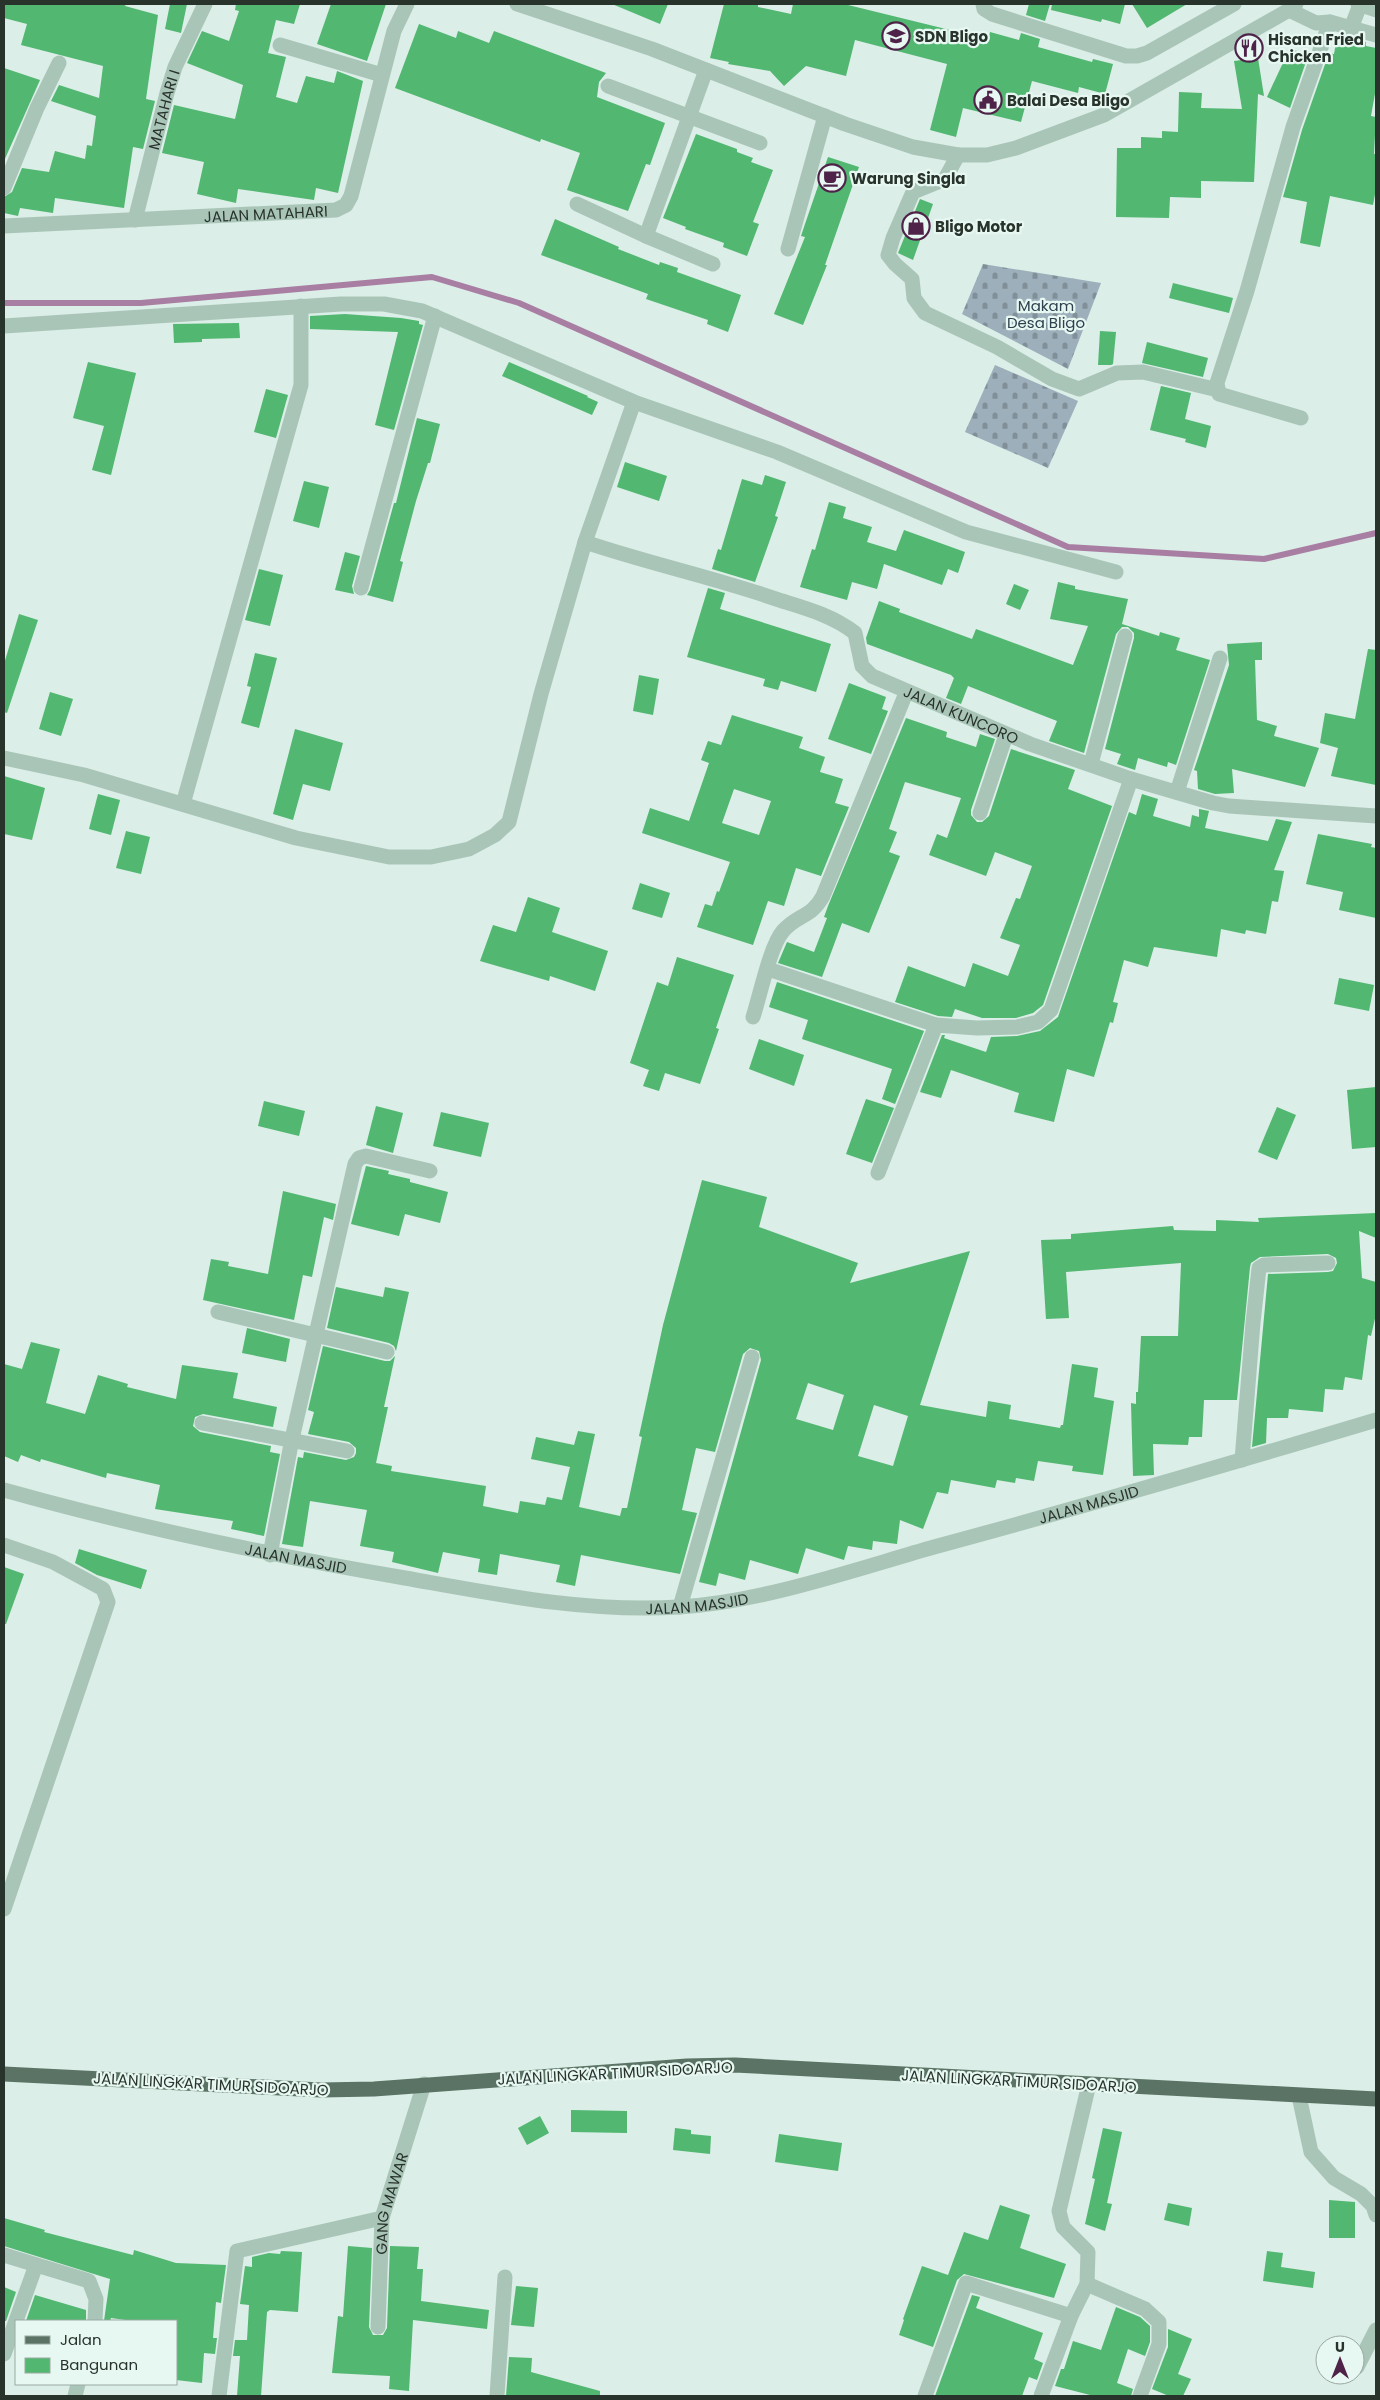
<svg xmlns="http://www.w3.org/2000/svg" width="1380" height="2400" font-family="Poppins,sans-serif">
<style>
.cemetery{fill:url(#cemetery-stones)}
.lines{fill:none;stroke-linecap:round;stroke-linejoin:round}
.stream{stroke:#a87ea3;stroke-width:6}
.building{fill:#51b771;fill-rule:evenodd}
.minor{stroke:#a9c5b8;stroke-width:15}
.major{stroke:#5b7365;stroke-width:15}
.labels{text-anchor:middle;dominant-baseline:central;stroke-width:4.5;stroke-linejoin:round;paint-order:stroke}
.poi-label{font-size:15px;font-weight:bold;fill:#28332c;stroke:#e7f7f1;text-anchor:start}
.street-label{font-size:15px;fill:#28332c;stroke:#e7f7f1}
.park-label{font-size:15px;fill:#2f404e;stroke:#e7f7f1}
</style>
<defs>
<pattern id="cemetery-stones" width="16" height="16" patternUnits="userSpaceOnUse" patternTransform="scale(1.25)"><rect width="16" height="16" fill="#9dafbb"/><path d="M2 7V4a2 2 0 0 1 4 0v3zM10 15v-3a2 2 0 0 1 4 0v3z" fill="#808f98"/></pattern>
</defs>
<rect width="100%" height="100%" fill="#dbeee7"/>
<g class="cemetery">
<polygon points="983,264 1101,283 1068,369 962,314"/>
<polygon points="995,365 1078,401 1048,468 965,432"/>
</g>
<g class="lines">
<polyline class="stream" points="4,303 141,303 432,277 519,303 1068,547 1264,559 1376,533"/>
</g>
<g class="building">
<polygon points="4,4 126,4 125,6 158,15 146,99 155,101 143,149 133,147 124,208 55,198 53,213 20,208 18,216 4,213 4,197 12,192 22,168 49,172 55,151 85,159 87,145 92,146 96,116 51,101 59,85 99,98 103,66 21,45 27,24 4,18"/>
<polygon points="170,4 187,4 181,33 165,29"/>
<polygon points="236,4 300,4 294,24 276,20 268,53 286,57 276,97 297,103 306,76 334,83 337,71 363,81 338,193 316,188 314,200 238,189 236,203 197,194 204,162 162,153 174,105 235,119 243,85 187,63 202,31 229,41 239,11 235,10"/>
<polygon points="331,4 386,4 367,61 317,44"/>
<polygon points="612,4 668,4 660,24"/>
<polygon points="724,4 758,4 758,7 791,14 793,4 844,4 950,30 949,33 987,44 990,32 1019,40 1021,33 1040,39 1038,47 1092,62 1093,59 1113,64 1105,94 1079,87 1078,93 1032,81 1021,122 963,108 956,137 930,130 947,64 855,40 846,76 806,66 784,86 770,71 728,64 729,62 710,58"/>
<polygon points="1029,4 1050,4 1045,21 1026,15"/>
<polygon points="1052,4 1125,4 1120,24 1102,19 1101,22 1051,10"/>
<polygon points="1132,4 1187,4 1147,28"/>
<polygon points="419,24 456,38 458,31 489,43 494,31 606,73 599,82 597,97 665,123 650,165 646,164 628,211 567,190 580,153 541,139 540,142 395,88"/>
<polygon points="1337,37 1362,41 1366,42 1366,46 1376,48 1376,88 1371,116 1376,117 1374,154 1376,154 1376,189 1373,205 1330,196 1320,247 1300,243 1307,202 1283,197 1302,130 1329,53 1334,54"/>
<polygon points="1290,48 1308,56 1290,108 1267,97"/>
<polygon points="1258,58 1264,96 1258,94 1254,182 1201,181 1201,198 1170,197 1169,218 1116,217 1117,148 1141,148 1141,137 1162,138 1162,131 1178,132 1179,92 1202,93 1201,108 1242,109 1234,61"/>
<polygon points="4,68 40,80 4,161"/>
<polygon points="696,134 737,149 737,152 753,158 751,162 773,170 753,222 759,224 747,256 723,247 724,243 685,229 686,227 663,218"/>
<polygon points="828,157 859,167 825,265 827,265 803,325 774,314 805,237 801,236 805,224"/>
<polygon points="920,199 933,204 913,260 898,253"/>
<polygon points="555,219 619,247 618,249 659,265 660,262 678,268 677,272 741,295 728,332 707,324 708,320 646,299 648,294 541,255"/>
<polygon points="1173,283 1233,298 1229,313 1169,298"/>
<polygon points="345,314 401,318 419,321 419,324 423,325 394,430 375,425 398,332 310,329 310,316"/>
<polygon points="239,323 240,338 202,339 202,342 174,343 173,324"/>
<polygon points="1100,331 1116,332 1113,364 1111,365 1098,365"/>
<polygon points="1147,342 1208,358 1203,377 1142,363"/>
<polygon points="88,362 136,373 111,475 92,470 104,426 73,418"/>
<polygon points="509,362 588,396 587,397 598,402 592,415 502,376"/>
<polygon points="1161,386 1191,393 1185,419 1211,426 1206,448 1185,442 1186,439 1150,430"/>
<polygon points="266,389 288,395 276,438 254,432"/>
<polygon points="417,418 440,424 430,463 428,463 416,501 400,561 403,562 393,602 367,595 370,590 394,503 396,503"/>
<polygon points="625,462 667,476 659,501 617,487"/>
<polygon points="765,475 786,482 775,516 778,517 755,582 712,569 718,549 721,550 742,479 762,485"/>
<polygon points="304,481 329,487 319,528 293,521"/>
<polygon points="829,502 846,507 843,518 872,527 867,542 896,551 904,530 965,552 958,573 948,569 942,585 884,564 877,589 852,582 847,600 800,587 812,549 815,550"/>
<polygon points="345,552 360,556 352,586 354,594 335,590"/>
<polygon points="259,569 283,575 270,626 245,620"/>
<polygon points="1058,582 1075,586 1075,589 1128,599 1122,624 1159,636 1160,632 1180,638 1176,650 1210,660 1176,765 1168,762 1167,767 1138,758 1135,770 1117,764 1121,754 1105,749 1134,638 1134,633 1128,627 1122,627 1116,634 1084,753 1049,741 1057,721 968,686 961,704 946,698 954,678 951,675 867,644 866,638 879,601 900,609 899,612 972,639 976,629 1073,665 1088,626 1050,619"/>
<polygon points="1014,584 1029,590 1020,610 1006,604"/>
<polygon points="708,588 725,593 720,609 831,644 816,692 781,681 778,690 763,686 765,679 687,657"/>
<polygon points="19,614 38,620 7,713 4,712 4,664"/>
<polygon points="1262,642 1262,660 1255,660 1257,720 1277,726 1274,736 1319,748 1305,787 1232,769 1234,793 1215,794 1198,789 1197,771 1194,770 1229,665 1227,644"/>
<polygon points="1368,649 1376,650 1376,785 1331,776 1338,748 1320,743 1325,713 1355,719"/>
<polygon points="255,653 277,658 259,728 241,723 251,687 247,686"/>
<polygon points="639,675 659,679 653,715 633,711"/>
<polygon points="849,683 886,697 882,709 888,711 871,754 828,739"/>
<polygon points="50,692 73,699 61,736 39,729"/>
<path d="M732 715 803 737 799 748 825 757 820 772 843 779 835 803 849 807 821 876 796 868 784 906 768 901 753 945 697 927 705 904 712 906 717 891 719 892 730 862 642 833 650 808 689 821 709 763 701 760 708 741 721 745ZM734 789 771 801 759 835 722 823Z"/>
<polygon points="906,718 947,732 946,737 976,747 980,734 995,739 971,810 971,815 977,822 982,822 989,816 1011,749 1075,770 1068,789 1112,806 1043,1005 1033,1013 1016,1018 982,1018 955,1009 952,1017 938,1016 895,1002 908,966 965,987 973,963 1008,976 1020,945 1000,938 1016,898 1020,899 1032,866 995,852 986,876 929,855 937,834 947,838 961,798 905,782 889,829 897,832 889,852 900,856 869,933 842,923 822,977 778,963 787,942 814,952 827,918 824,917 828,906"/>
<polygon points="295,729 343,743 330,791 303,784 293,820 273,814"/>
<polygon points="4,776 45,788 32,840 4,834"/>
<polygon points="98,794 120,800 111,835 89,829"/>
<polygon points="1142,794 1158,799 1153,816 1190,827 1192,815 1199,817 1199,809 1209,811 1205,828 1268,841 1276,819 1292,822 1274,870 1284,871 1278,902 1272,901 1266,934 1246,930 1245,934 1221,929 1217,957 1154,947 1148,967 1124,960 1113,1002 1118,1003 1113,1023 1110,1022 1094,1077 1067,1069 1054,1122 1014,1112 1019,1093 951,1070 941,1098 920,1092 942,1035 945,1035 944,1038 986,1052 991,1037 1017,1036 1040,1031 1058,1017 1129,812 1136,815"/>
<polygon points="126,831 150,837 141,874 116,868"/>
<polygon points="1318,834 1372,844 1371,847 1376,848 1376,918 1339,910 1343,892 1306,884"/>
<polygon points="640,883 670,893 662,918 632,909"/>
<polygon points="528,897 560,908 552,932 608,951 595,991 550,976 549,981 480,961 493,925 516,932"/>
<polygon points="677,957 734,975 716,1028 719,1029 700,1084 665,1073 659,1091 643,1086 649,1070 630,1063 657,982 668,986"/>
<polygon points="1339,978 1374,985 1369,1011 1334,1004"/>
<polygon points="777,982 924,1031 895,1104 882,1099 892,1069 802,1039 808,1020 769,1007"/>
<polygon points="759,1039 804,1055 794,1086 749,1069"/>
<polygon points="1376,1087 1376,1147 1352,1149 1347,1090"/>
<polygon points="866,1099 894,1108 872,1163 846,1154"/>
<polygon points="264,1101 305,1111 299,1136 258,1126"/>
<polygon points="376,1106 403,1113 393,1153 366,1145"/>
<polygon points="1277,1107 1296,1115 1277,1160 1258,1152"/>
<polygon points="441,1112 489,1123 481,1157 433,1146"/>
<polygon points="366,1166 389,1171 388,1174 410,1179 410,1182 448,1192 440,1223 405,1214 399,1236 351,1224"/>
<path d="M702 1180 767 1197 759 1227 858 1263 850 1283 970 1251 920 1405 986 1417 988 1401 1011 1405 1009 1419 1060 1428 1061 1425H1063L1072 1364 1098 1368 1094 1397 1114 1401 1103 1475 1072 1471 1073 1466 1038 1461 1034 1481 1016 1478 1015 1483 997 1480 995 1488 951 1480 948 1494 937 1492 923 1529 900 1520 897 1544 873 1541 872 1550 848 1546 844 1560 806 1548 798 1574 750 1560 745 1580 719 1573 716 1586 699 1582 761 1360 759 1351 750 1348 743 1354 715 1452 696 1448 682 1510 697 1513 680 1574 581 1555 575 1586 556 1582 560 1565 500 1554 497 1575 478 1572 480 1559 443 1552 438 1573 392 1562 394 1552 360 1546 367 1510 310 1501 303 1547 282 1544 298 1457 303 1458 304 1452 346 1460 354 1457 356 1453V1448L349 1442 308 1434 314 1412 308 1410 323 1346 385 1361H390L395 1356 384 1407H388L376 1463 392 1466 391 1471 486 1486 483 1506 518 1513 520 1501 545 1505 547 1497 562 1500 570 1467 531 1459 536 1437 574 1445 578 1431 595 1434 579 1507 620 1516 622 1508H627L642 1437 639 1436 663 1325ZM808 1383 844 1395 833 1430 796 1419ZM874 1405 908 1416 893 1466 858 1456Z"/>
<polygon points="283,1191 336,1204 333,1220 324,1217 312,1277 303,1275 294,1320 203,1300 211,1259 229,1262 228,1266 268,1274"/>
<polygon points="1376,1213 1376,1238 1359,1231 1362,1278 1376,1282 1376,1314 1371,1336 1368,1335 1362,1380 1345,1377 1343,1390 1325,1389 1323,1412 1289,1409 1288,1418 1267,1418 1266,1443 1252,1447 1268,1274 1328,1272 1333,1271 1337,1263 1336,1258 1328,1254 1260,1257 1251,1263 1250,1267 1237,1400 1204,1400 1202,1437 1189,1437 1188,1445 1153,1444 1154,1475 1133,1476 1131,1403 1136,1404 1136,1392 1138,1392 1141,1336 1178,1336 1181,1263 1066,1272 1069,1318 1046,1319 1041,1240 1071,1239 1071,1234 1173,1226 1174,1230 1216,1231 1216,1220 1259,1222 1258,1218"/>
<polygon points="336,1287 383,1297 385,1287 409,1292 396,1351 394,1346 389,1343 327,1328"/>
<polygon points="247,1328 290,1339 286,1362 242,1353"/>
<polygon points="31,1342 60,1349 46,1403 85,1414 98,1375 128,1384 127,1387 176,1399 182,1365 238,1373 233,1398 277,1407 273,1427 203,1414 195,1417 193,1426 200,1432 271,1446 270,1452 280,1454 264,1536 231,1529 233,1521 155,1509 160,1485 107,1473 106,1478 41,1459 40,1462 21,1455 18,1462 4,1456 4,1364 22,1369"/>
<polygon points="79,1549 147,1570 141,1589 97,1575 75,1563"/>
<polygon points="4,1567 24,1574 6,1624 4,1624"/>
<polygon points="571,2110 627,2111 627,2133 571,2132"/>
<polygon points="540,2116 549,2133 527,2145 518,2128"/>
<polygon points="675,2128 691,2130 691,2134 711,2136 710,2154 673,2150"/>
<polygon points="1103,2128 1122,2132 1107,2203 1112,2204 1105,2231 1085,2224 1095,2179 1092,2178"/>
<polygon points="779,2134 842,2143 838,2171 775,2162"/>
<polygon points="1329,2200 1355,2202 1355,2238 1329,2238"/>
<polygon points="1168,2203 1192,2208 1189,2226 1164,2220"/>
<polygon points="1000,2205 1030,2215 1020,2248 1066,2264 1054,2298 964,2274 957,2280 933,2347 899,2335 904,2320 903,2319 922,2266 948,2275 964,2232 988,2240"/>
<polygon points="4,2218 45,2230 44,2232 133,2255 134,2250 176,2263 226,2265 221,2303 216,2302 213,2338 217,2338 215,2354 204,2353 202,2383 176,2380 176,2321 133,2321 111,2318 110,2321 104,2321 110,2279 4,2246"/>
<polygon points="348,2246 372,2248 369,2327 373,2335 383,2335 387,2328 390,2246 419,2247 417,2269 423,2269 421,2301 489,2310 487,2329 413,2320 409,2391 389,2389 390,2376 332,2373 338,2316 343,2317"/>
<polygon points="281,2251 302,2252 298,2312 270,2310 267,2312 261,2396 237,2396 240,2356 233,2356 235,2340 247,2340 249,2305 240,2304 245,2266 252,2267 252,2257 269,2253 280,2254"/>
<polygon points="1267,2251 1283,2253 1281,2267 1315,2272 1313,2288 1263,2281"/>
<polygon points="516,2286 538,2288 534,2327 511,2325"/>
<polygon points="4,2287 16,2292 6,2321 4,2321"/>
<polygon points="35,2295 86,2310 86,2321 26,2321"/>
<polygon points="972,2295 980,2297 976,2308 1043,2333 1034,2359 1043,2363 1037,2380 1029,2377 1022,2396 935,2396"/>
<polygon points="1116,2307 1140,2317 1150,2326 1150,2342 1145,2356 1128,2349 1117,2383 1133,2389 1131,2396 1094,2396 1055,2386 1061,2369 1064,2369 1073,2341 1101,2350"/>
<polygon points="1168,2329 1192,2339 1178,2374 1191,2379 1183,2396 1169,2396 1152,2389 1168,2347"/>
<polygon points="509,2357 532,2358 531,2372 600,2391 600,2396 506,2396"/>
</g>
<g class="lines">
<g class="minor">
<polyline points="517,4 652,49 845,124 913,147 958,155 987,155 1016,148 1104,115 1289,10 1296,4"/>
<polyline points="983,4 984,9 992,14 1126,56 1137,56 1147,53 1234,4"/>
<polyline points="1358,4 1376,10"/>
<polyline points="1289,10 1316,23 1330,22 1376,35"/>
<polyline points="1351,28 1360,5"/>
<polyline points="280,45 382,75"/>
<polyline points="608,86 760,143"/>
<polyline points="958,155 945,179 913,192 893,238 888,255 895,264 912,279 914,298 925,313 997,347 1052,379 1079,389 1117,373 1143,372 1218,390"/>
<polyline points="4,188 37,108 59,63"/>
<polyline points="577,204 646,236 706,70"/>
<path id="s1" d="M135 220 167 93 175 67 205 4"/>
<path id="s2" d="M4 226 336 210 346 205 351 196 394 31 407 4"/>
<polyline points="646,236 713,264"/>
<polyline points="788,249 825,116"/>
<polyline points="4,326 341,304 384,304 422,311 634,402 777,452 966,532 1116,572"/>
<polyline points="1301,418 1219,394 1217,383 1247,291 1293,127 1330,22"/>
<path id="s3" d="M585 542C650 564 717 578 782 601 808 609 833 616 855 633L862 666 872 676 1030 744 1131 779 1213 803 1229 806 1376 816"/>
<polyline points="361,588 435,316"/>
<polyline points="4,758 84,775 296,838 389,857 431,857 469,849 495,835 509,822 541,694 585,542 634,402"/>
<polyline points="1091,764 1125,636"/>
<polyline points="1177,792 1220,658"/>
<polyline points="183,804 301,385 301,306"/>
<polyline points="980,813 1006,735"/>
<polyline points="768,969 936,1025 977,1028 1017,1027 1038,1022 1051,1010 1131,779"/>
<path d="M753 1017C760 996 770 946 783 931 798 914 811 918 823 896L906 693"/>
<polyline points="878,1173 936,1025"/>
<polyline points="218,1312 387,1352"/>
<polyline points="202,1423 347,1451"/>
<polyline points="1242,1460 1253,1323 1259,1268 1264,1265 1328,1263"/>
<path id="s4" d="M4 1490C136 1527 269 1555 405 1578 495 1594 587 1613 679 1607 762 1602 853 1570 934 1547 1082 1507 1229 1464 1376 1420"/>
<polyline points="4,1545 53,1562 103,1589 108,1602 4,1909"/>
<polyline points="270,1555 292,1439 355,1164 359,1158 366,1156 430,1171"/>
<polyline points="680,1607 752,1357"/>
<polyline points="1299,2096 1311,2152 1334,2178 1361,2194 1373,2206 1376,2215"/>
<polyline points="4,2255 89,2281 96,2299 95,2321"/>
<polyline points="1087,2284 1145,2309 1159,2322 1159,2344 1140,2396"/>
<path id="s5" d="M378 2327 382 2218 424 2084"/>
<polyline points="4,2354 36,2265"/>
<polyline points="1357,2367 1376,2330"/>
<polyline points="75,2396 78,2384"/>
<polyline points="219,2396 237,2251 382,2218"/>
<polyline points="497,2396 505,2277"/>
<polyline points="925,2396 966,2283 1071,2316"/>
<polyline points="1041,2396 1071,2316 1087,2284 1088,2252 1063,2227 1059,2211 1089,2084"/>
</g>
<polyline class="major" points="4,2074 321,2090 374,2089 687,2066 735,2065 1376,2099"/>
</g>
<defs>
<g id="school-ring" transform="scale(1.4375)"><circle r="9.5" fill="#e7f7f1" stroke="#4f2349" stroke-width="1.5"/><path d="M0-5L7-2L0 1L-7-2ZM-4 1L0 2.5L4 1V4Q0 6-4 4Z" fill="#4f2349"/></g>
<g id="restaurant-ring" transform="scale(1.4375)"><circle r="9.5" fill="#e7f7f1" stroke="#4f2349" stroke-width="1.5"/><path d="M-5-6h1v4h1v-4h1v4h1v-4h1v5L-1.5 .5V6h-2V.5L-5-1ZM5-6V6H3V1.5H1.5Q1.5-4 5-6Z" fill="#4f2349"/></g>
<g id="civic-ring" transform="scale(1.4375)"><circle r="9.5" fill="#e7f7f1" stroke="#4f2349" stroke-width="1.5"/><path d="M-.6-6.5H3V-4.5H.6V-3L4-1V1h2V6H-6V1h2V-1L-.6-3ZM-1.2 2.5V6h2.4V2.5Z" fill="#4f2349"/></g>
<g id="cafe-ring" transform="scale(1.4375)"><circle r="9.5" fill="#e7f7f1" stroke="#4f2349" stroke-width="1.5"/><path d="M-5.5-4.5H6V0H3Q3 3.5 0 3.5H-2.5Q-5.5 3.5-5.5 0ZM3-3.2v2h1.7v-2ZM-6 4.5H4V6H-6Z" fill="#4f2349"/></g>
<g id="shop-ring" transform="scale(1.4375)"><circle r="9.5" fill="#e7f7f1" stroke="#4f2349" stroke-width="1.5"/><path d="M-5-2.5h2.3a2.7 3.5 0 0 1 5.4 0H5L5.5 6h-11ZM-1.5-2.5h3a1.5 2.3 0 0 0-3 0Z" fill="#4f2349"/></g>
</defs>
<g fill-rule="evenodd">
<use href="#school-ring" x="896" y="36"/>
<use href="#restaurant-ring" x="1249" y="48"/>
<use href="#civic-ring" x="988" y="100"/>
<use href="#cafe-ring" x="832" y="178"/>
<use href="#shop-ring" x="916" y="226"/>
</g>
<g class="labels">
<g class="poi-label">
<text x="915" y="36">SDN Bligo</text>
<text x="1268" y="39">Hisana Fried<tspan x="1268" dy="17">Chicken</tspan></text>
<text x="1007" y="100">Balai Desa Bligo</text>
<text x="851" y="178">Warung Singla</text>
<text x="935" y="226">Bligo Motor</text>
</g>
<g class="street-label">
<text stroke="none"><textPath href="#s1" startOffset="114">MATAHARI I</textPath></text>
<text stroke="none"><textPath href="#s2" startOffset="262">JALAN MATAHARI</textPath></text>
<text stroke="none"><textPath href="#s3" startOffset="431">JALAN KUNCORO</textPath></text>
<text stroke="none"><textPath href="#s4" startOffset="1110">JALAN MASJID</textPath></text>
<text stroke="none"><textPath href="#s4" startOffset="300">JALAN MASJID</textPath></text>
<text stroke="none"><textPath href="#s4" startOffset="705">JALAN MASJID</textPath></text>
<text transform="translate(615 2073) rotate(-3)">JALAN LINGKAR TIMUR SIDOARJO</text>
<text transform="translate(1019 2081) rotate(3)">JALAN LINGKAR TIMUR SIDOARJO</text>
<text transform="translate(211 2084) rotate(3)">JALAN LINGKAR TIMUR SIDOARJO</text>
<text stroke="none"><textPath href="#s5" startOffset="125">GANG MAWAR</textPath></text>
</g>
<g class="park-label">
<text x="1046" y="305">Makam<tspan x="1046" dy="17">Desa Bligo</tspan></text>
</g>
</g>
<rect width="1380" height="2400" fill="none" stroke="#28332c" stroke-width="10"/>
<rect x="15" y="2320" width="162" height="65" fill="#e7f7f1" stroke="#9ba9a2"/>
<rect x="25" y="2336" width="25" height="8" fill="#5b7365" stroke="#9ba9a2"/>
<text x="60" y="2345" font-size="15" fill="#28332c">Jalan</text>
<rect x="25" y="2358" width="25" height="15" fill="#51b771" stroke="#9ba9a2"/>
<text x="60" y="2370" font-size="15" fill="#28332c">Bangunan</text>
<g transform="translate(1340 2360)"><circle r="24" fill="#e7f7f1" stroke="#9ba9a2"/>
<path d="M0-4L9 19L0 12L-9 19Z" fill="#4f2349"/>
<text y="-8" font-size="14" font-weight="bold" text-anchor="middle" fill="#28332c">U</text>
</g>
</svg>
